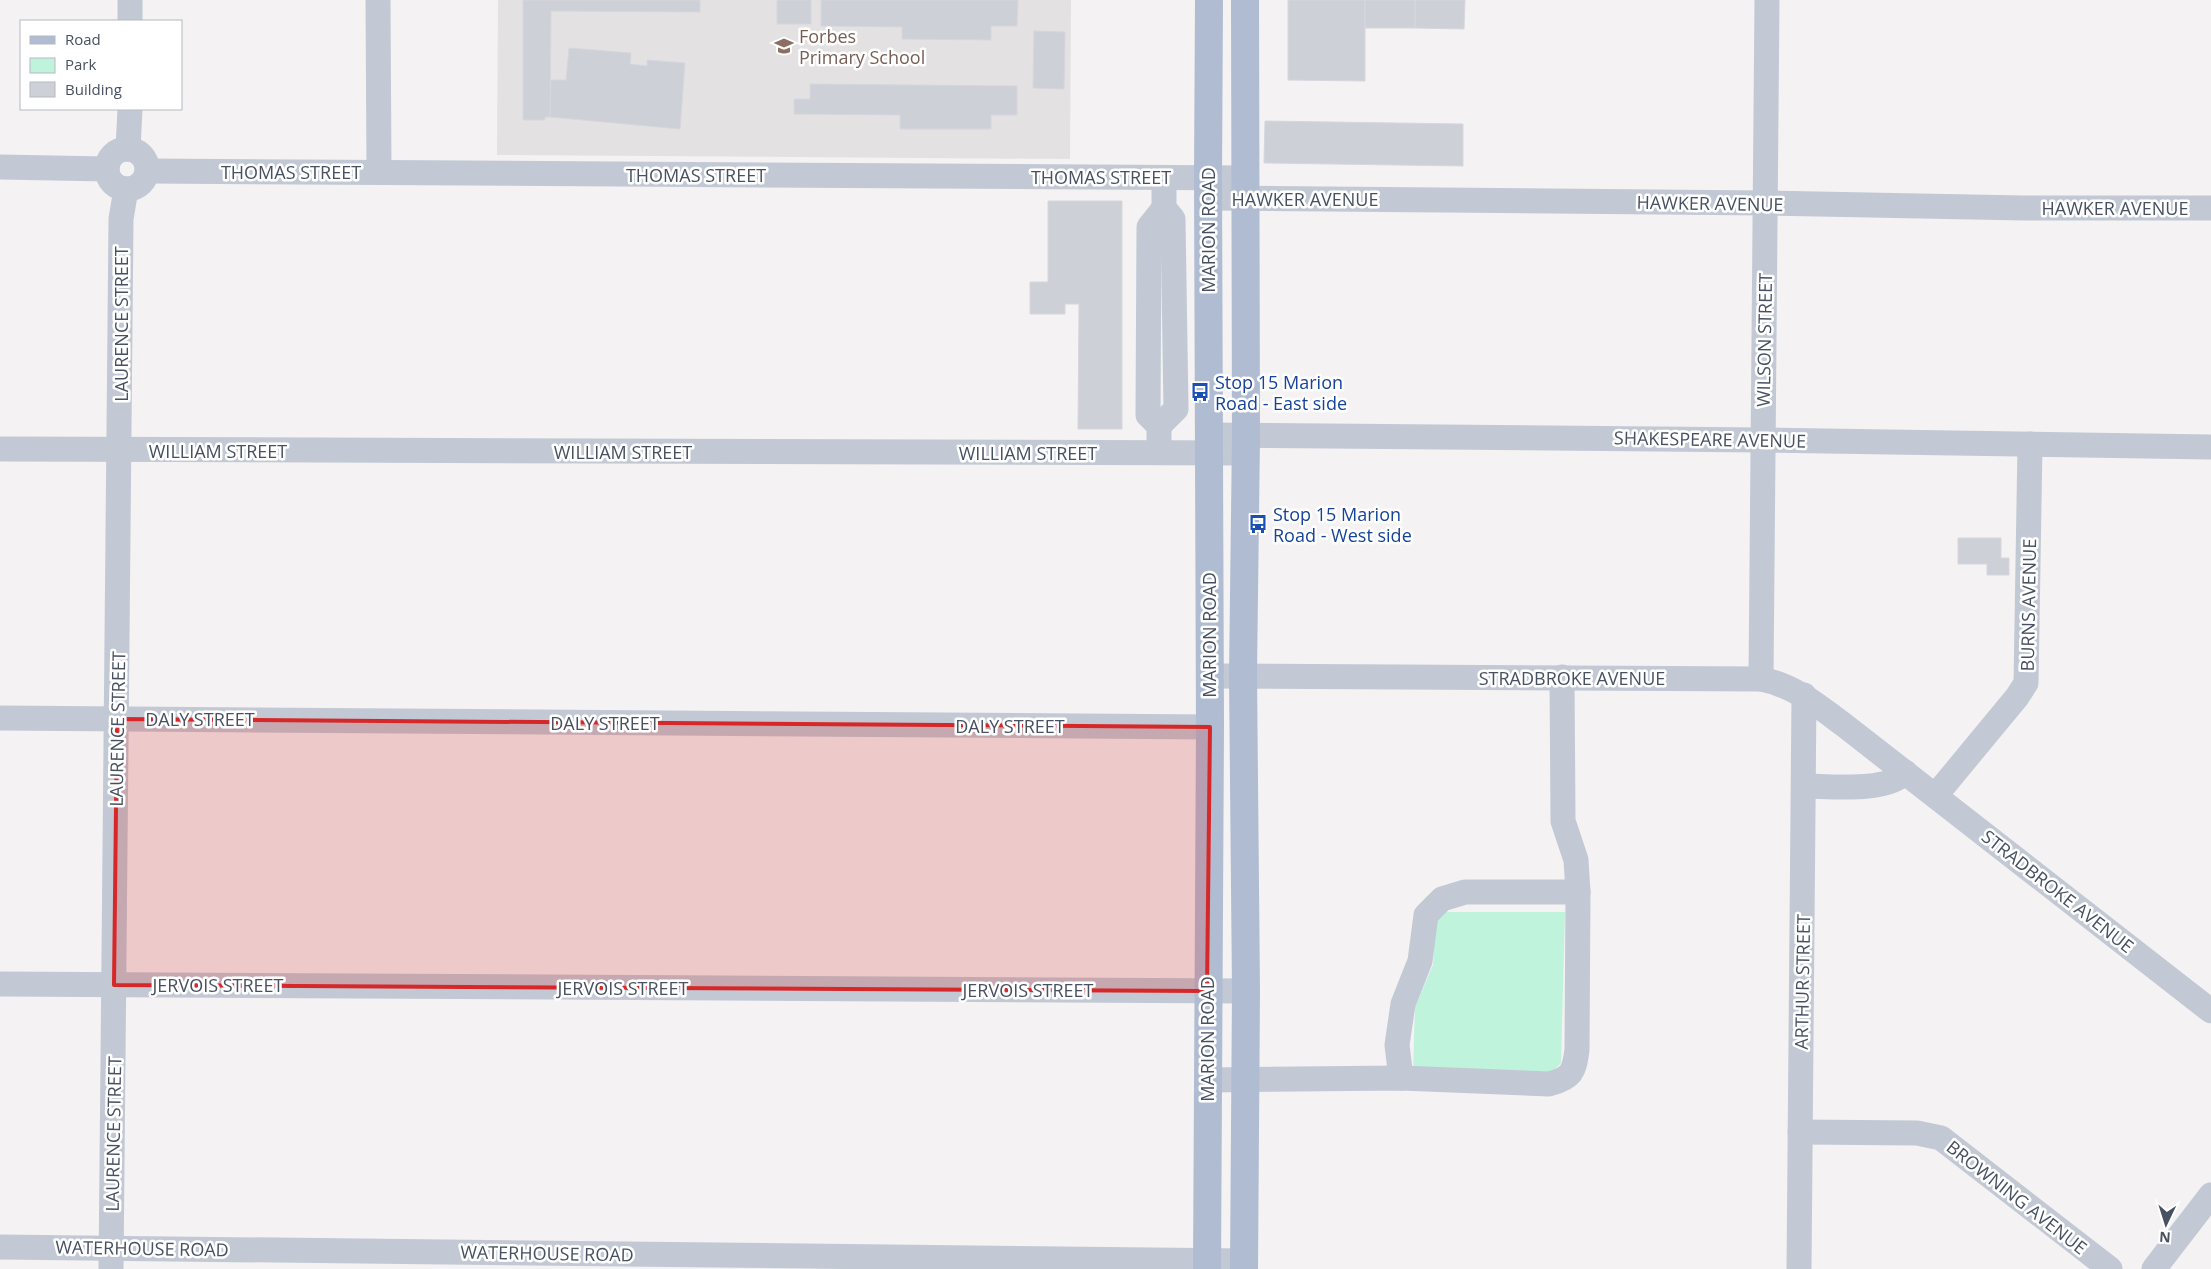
<svg xmlns="http://www.w3.org/2000/svg" width="2211" height="1269" font-family="'Open Sans',sans-serif">
<style>
.education{fill:#e3e1e1}
.green{fill:#bff3dc}
.building{fill:#ced0d7;stroke:#d6d7de}
.lines{fill:none;stroke-linecap:round;stroke-linejoin:round}
.minor{stroke:#c2c9d4;stroke-width:25}
.major{stroke:#b0bcd2;stroke-width:28}
.marked{fill:#d62828;fill-opacity:0.2;stroke:#d62828;stroke-width:4;stroke-linejoin:round}
.labels{text-anchor:middle;dominant-baseline:central;stroke-width:5;stroke-linejoin:round;paint-order:stroke}
.education-label{font-size:18px;fill:#785e54;stroke:#fff;text-anchor:start}
.street-label{font-size:18px;fill:#485161;stroke:#fff}
.transit-label{font-size:18px;fill:#164399;stroke:#fff;text-anchor:start}
</style>
<rect width="100%" height="100%" fill="#f4f2f2"/>
<polygon class="education" points="498,0 1071,0 1070,159 497,155"/>
<polygon class="green" points="1436,912 1565,912 1561,1063 1549,1075 1413,1074 1415,1007 1433,965"/>
<g class="building">
<polygon points="523,0 700,0 700,12 551,11 550,117 545,117 545,120 523,120"/>
<rect x="777" y="0" width="34" height="24"/>
<polygon points="821,0 1018,0 1017,26 991,26 991,40 902,39 902,27 821,26"/>
<polygon points="1288,0 1365,0 1365,81 1288,80"/>
<rect x="1365" y="0" width="50" height="28"/>
<polygon points="1415,0 1465,0 1464,29 1415,28"/>
<polygon points="1034,31 1065,32 1064,89 1033,88"/>
<polygon points="569,48 631,53 630,64 647,66 647,60 685,63 680,129 550,117 551,80 566,80"/>
<polygon points="810,84 1017,86 1017,115 991,115 991,129 900,129 900,115 794,114 794,99 810,99"/>
<polygon points="1265,121 1463,124 1463,166 1264,163"/>
<polygon points="1048,201 1122,201 1122,429 1078,429 1079,304 1065,304 1065,314 1030,314 1030,282 1048,282"/>
<polygon points="1958,538 2001,538 2001,558 2009,558 2009,575 1987,575 1987,564 1958,564"/>
</g>
<g class="lines">
<g class="minor">
<polyline points="378,0 379,172"/>
<polyline points="130,21 130,0"/>
<polyline points="128,149 130,109"/>
<circle cx="127" cy="169" r="20"/>
<polyline points="0,167 107,169"/>
<polyline points="147,171 1246,178"/>
<polyline points="1208,198 1766,203 2024,208 2211,208"/>
<polyline points="1159,426 1176,409 1173,219 1164,208 1164,178"/>
<polyline points="1208,435 1762,440 2211,447"/>
<polyline points="1159,440 1159,426 1148,415 1149,227 1164,208"/>
<polyline points="0,449 1246,453"/>
<path d="M1210 676 1761 679C1793 685 1817 705 1844 725L2211 1011"/>
<polyline points="1761,679 1767,0"/>
<polyline points="0,718 1210,727"/>
<path d="M1804 786C1829 786 1888 793 1905 772"/>
<polyline points="1936,795 2017,697 2026,683 2030,444"/>
<polyline points="0,984 1246,991"/>
<polyline points="1401,1078 1397,1045 1403,1004 1420,961 1426,915 1442,899 1465,892 1578,892"/>
<path d="M1207 1080 1401 1078 1549 1084C1572 1078 1574 1072 1577 1050L1578 892 1576 860 1563 821 1562 677"/>
<polyline points="1800,1132 1917,1133 1941,1138 2110,1269"/>
<polyline points="0,1247 1244,1261"/>
<polyline points="111,1269 121,219 126,189"/>
<polyline points="1799,1269 1804,695"/>
<polyline points="2154,1269 2211,1195"/>
</g>
<g class="major">
<polyline points="1207,1269 1210,727 1208,178 1209,0"/>
<polyline points="1244,1269 1246,991 1243,675 1246,436 1245,0"/>
</g>
</g>
<path class="marked" d="M117 719 1210 727 1207 991 114 985Z"/>
<defs>
<g id="school-bare" transform="scale(1.5)"><path d="M0-5L7-2L0 1L-7-2ZM-4 1L0 2.5L4 1V4Q0 6-4 4Z" fill="#8d6e63" stroke="#fff" stroke-width="2.5" paint-order="stroke"/></g>
<g id="bus-bare" transform="scale(1.5)"><path d="M-5-6H5V4H4V6H2V4H-2V6H-4V4H-5ZM-3.5-4V0h7V-4ZM-3.5 1.2v1.5H-2V1.2ZM2 1.2v1.5H3.5V1.2Z" fill="#1a4fb4" stroke="#fff" stroke-width="2.5" paint-order="stroke"/></g>
</defs>
<g fill-rule="evenodd">
<use href="#school-bare" x="784" y="46"/>
<use href="#bus-bare" x="1200" y="392"/>
<use href="#bus-bare" x="1258" y="524"/>
</g>
<g class="labels">
<g class="education-label">
<text x="799" y="36">Forbes<tspan x="799" dy="21">Primary School</tspan></text>
</g>
<g class="street-label">
<text x="291" y="172">THOMAS STREET</text>
<text x="696" y="175">THOMAS STREET</text>
<text x="1101" y="177">THOMAS STREET</text>
<text x="1305" y="199">HAWKER AVENUE</text>
<text transform="translate(1710 203) rotate(1)">HAWKER AVENUE</text>
<text x="2115" y="208">HAWKER AVENUE</text>
<text transform="translate(1208 230) rotate(-90)">MARION ROAD</text>
<text transform="translate(121 324) rotate(-90)">LAURENCE STREET</text>
<text transform="translate(1764 340) rotate(-89)">WILSON STREET</text>
<text transform="translate(1710 439) rotate(1)">SHAKESPEARE AVENUE</text>
<text x="218" y="451">WILLIAM STREET</text>
<text x="623" y="452">WILLIAM STREET</text>
<text x="1028" y="453">WILLIAM STREET</text>
<text transform="translate(2028 605) rotate(-89)">BURNS AVENUE</text>
<text transform="translate(1209 635) rotate(-90)">MARION ROAD</text>
<text x="1572" y="678">STRADBROKE AVENUE</text>
<text x="200" y="719">DALY STREET</text>
<text x="605" y="723">DALY STREET</text>
<text x="1010" y="726">DALY STREET</text>
<text transform="translate(117 729) rotate(-89)">LAURENCE STREET</text>
<text transform="translate(2058 891) rotate(38)">STRADBROKE AVENUE</text>
<text transform="translate(1802 982) rotate(-89)">ARTHUR STREET</text>
<text x="218" y="985">JERVOIS STREET</text>
<text x="623" y="988">JERVOIS STREET</text>
<text x="1028" y="990">JERVOIS STREET</text>
<text transform="translate(1207 1039) rotate(-90)">MARION ROAD</text>
<text transform="translate(113 1134) rotate(-89)">LAURENCE STREET</text>
<text transform="translate(2017 1197) rotate(38)">BROWNING AVENUE</text>
<text transform="translate(142 1248) rotate(1)">WATERHOUSE ROAD</text>
<text transform="translate(547 1253) rotate(1)">WATERHOUSE ROAD</text>
</g>
<g class="transit-label">
<text x="1215" y="382">Stop 15 Marion<tspan x="1215" dy="21">Road - East side</tspan></text>
<text x="1273" y="514">Stop 15 Marion<tspan x="1273" dy="21">Road - West side</tspan></text>
</g>
</g>
<rect x="20" y="20" width="162" height="90" fill="#ffffff" stroke="#b6b9c0"/>
<rect x="30" y="36" width="25" height="8" fill="#b0bcd2" stroke="#b6b9c0"/>
<text x="65" y="45" font-size="15" fill="#485161">Road</text>
<rect x="30" y="58" width="25" height="15" fill="#bff3dc" stroke="#b6b9c0"/>
<text x="65" y="70" font-size="15" fill="#485161">Park</text>
<rect x="30" y="82" width="25" height="15" fill="#ced0d7" stroke="#b6b9c0"/>
<text x="65" y="95" font-size="15" fill="#485161">Building</text>
<g transform="translate(2166 1224) rotate(184)" stroke="#ffffff" stroke-width="4" paint-order="stroke">
<path d="M0-4L9 19L0 12L-9 19Z" fill="#485161"/>
<text y="-8" font-size="14" font-weight="bold" text-anchor="middle" fill="#485161">N</text>
</g>
</svg>
